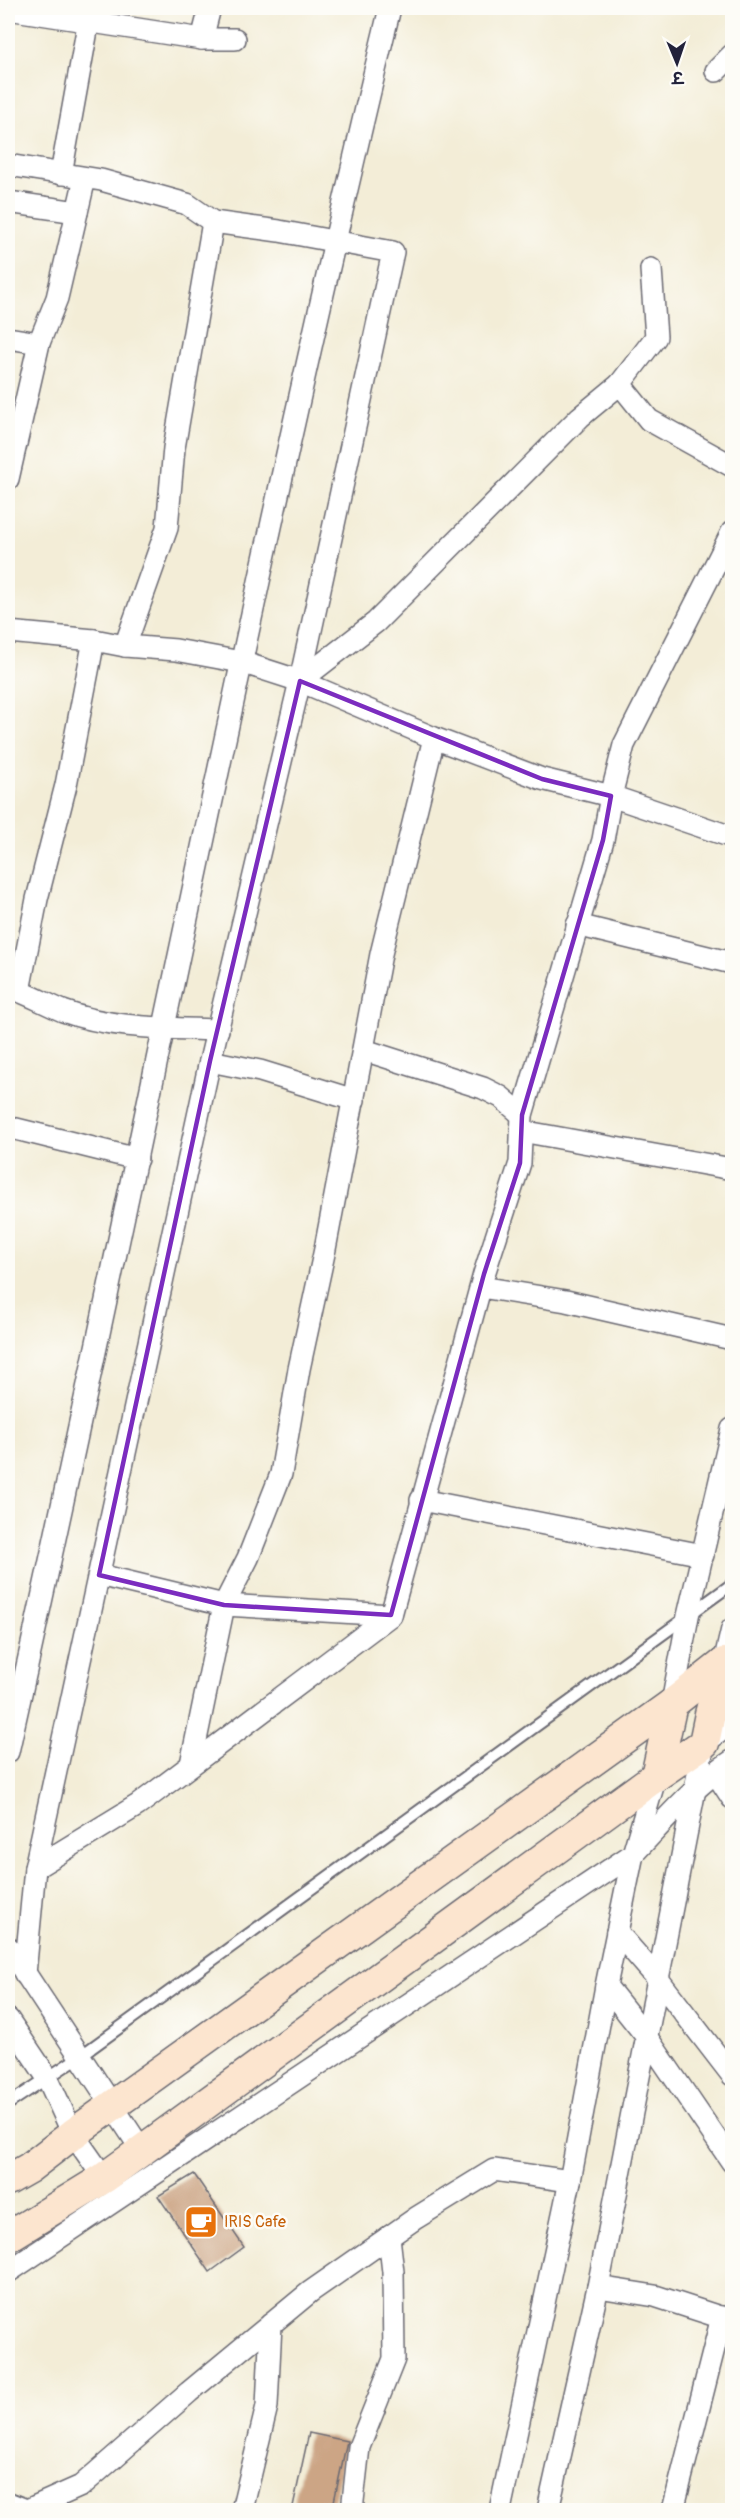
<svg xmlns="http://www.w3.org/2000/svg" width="740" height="2518" font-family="Pangolin,'Playpen Sans Deva',sans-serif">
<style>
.building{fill:#cca585}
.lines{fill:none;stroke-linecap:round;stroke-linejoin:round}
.lane-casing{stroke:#6b6972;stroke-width:14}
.street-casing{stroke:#6b6972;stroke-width:24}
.secondary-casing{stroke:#6b6972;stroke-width:33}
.lane{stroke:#fff;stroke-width:10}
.street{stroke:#fff;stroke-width:21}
.secondary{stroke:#fce5cf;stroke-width:30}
.marked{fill:none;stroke:#7b2cbf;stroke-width:4.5;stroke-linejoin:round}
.labels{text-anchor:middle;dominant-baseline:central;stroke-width:5;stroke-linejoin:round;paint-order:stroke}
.food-label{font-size:16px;fill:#c56008;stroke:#fdfcf7;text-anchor:start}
</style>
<rect width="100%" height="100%" fill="#fdfcf7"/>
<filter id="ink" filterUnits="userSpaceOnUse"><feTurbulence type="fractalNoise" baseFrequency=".0167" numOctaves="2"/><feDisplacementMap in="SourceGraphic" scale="12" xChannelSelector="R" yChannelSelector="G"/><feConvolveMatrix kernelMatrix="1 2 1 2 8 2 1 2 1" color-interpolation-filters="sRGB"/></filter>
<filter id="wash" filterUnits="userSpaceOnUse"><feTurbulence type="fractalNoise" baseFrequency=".008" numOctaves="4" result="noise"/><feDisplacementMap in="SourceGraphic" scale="24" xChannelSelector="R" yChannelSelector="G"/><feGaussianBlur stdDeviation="1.35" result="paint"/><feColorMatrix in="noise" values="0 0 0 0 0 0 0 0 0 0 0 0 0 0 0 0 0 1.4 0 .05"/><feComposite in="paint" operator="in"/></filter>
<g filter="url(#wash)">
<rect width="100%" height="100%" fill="#f3edd7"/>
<g id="blocks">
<g class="building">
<polygon points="194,2174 244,2247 210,2272 158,2196"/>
<polygon points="309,2433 347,2441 332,2511 292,2511"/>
</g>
</g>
</g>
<g filter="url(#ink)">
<use href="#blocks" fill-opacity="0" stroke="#6b6972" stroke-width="1.5"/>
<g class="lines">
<g class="lane-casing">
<polyline id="lane" points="8,2104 79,2057 732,1584"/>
</g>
<g class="street-casing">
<g id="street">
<polyline points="8,9 202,39 235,39"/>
<polyline points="202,39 210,8"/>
<polyline points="716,71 732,55"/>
<polyline points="8,165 101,180 187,204 213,222 279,231 393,252 300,681 210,1061 35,1868 25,1974"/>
<polyline points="61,174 91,8"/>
<polyline points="8,202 77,212"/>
<polyline points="8,338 39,343"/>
<polyline points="620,384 656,337 651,269"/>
<polyline points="8,479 39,343 57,298 85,178"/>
<polyline points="8,632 94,640 125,646 176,650 241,662 300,681 434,738 542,779 611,796 732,837"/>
<polyline points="125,646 167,528 174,448 213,222"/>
<polyline points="300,681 376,622 580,417 620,384 649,420 732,466"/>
<polyline points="577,925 732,963"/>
<path d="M8 987C27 993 44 1003 63 1011 111 1029 167 1028 218 1030"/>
<polyline points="19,991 37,899 66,785 94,640"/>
<polyline points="364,1050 483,1088 501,1097 522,1115"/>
<polyline points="210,1061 260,1071 354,1100"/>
<polyline points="8,1127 137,1159"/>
<polyline points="521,1131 732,1169"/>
<polyline points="481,1287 566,1301 732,1339"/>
<polyline points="421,1500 703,1555"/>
<polyline points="99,1575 224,1605 391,1615"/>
<polyline points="724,1663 732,1629"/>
<polyline points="672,1704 688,1616 732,1429"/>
<path d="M8 1752C138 1171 250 586 390 8"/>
<polyline points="191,1764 224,1605 248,1558 281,1474 299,1369 325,1249 381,954 434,738"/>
<polyline points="715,1772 732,1798"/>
<polyline points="656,1776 633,1854 606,1986 646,2036 732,2162"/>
<polyline points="35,1868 138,1805 391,1615 484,1274 520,1163 522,1115 603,840 611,796 624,745 732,532"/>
<polyline points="617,1932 658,1979 732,2075"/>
<polyline points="8,1947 141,2149"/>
<polyline points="8,2019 47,2077 73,2134 104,2178"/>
<path d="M8 2272 633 1854C664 1822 694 1785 732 1761"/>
<polyline points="598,2287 655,2296 732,2321"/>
<polyline points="8,2503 26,2510"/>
<polyline points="27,2510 81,2486 189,2392 310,2292 416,2218 494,2170 570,2181"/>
<polyline points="242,2510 267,2406 271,2324"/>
<polyline points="352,2510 359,2447 394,2359 393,2272 389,2237"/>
<polyline points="500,2510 570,2181 606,1986"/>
<polyline points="548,2510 598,2287 704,1743 732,1723"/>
<polyline points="673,2510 722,2317"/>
</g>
</g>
<g class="secondary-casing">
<g id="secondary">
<polyline points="656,1776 672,1704"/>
<polyline points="8,2180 29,2168 73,2134 672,1704 724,1663"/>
<polyline points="8,2237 104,2178 656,1776 704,1743 710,1714 724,1663"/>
</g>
</g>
<use href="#lane" class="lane"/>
<use href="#street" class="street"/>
<use href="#secondary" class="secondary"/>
</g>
</g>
<path class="marked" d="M300 681 542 779 611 796 603 840 522 1115 520 1163 484 1274 391 1615 224 1605 99 1575 210 1061Z"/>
<defs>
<g id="cafe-square" transform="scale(1.725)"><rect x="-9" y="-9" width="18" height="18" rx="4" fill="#e8710a" stroke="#fdfcf7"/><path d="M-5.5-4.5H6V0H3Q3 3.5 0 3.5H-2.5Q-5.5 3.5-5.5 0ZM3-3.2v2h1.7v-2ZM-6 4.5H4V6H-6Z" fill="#fff"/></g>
</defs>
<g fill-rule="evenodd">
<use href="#cafe-square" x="201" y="2222"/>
</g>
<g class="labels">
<g class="food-label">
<text x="224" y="2222">IRIS Cafe</text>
</g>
</g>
<rect width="740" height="2518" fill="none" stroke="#fdfcf7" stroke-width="30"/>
<g transform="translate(677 63) rotate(178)" stroke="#fdfcf7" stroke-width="4.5" paint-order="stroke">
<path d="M0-4.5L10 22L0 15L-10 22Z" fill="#22223b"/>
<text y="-9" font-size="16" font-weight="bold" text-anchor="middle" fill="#22223b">उ</text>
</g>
</svg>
